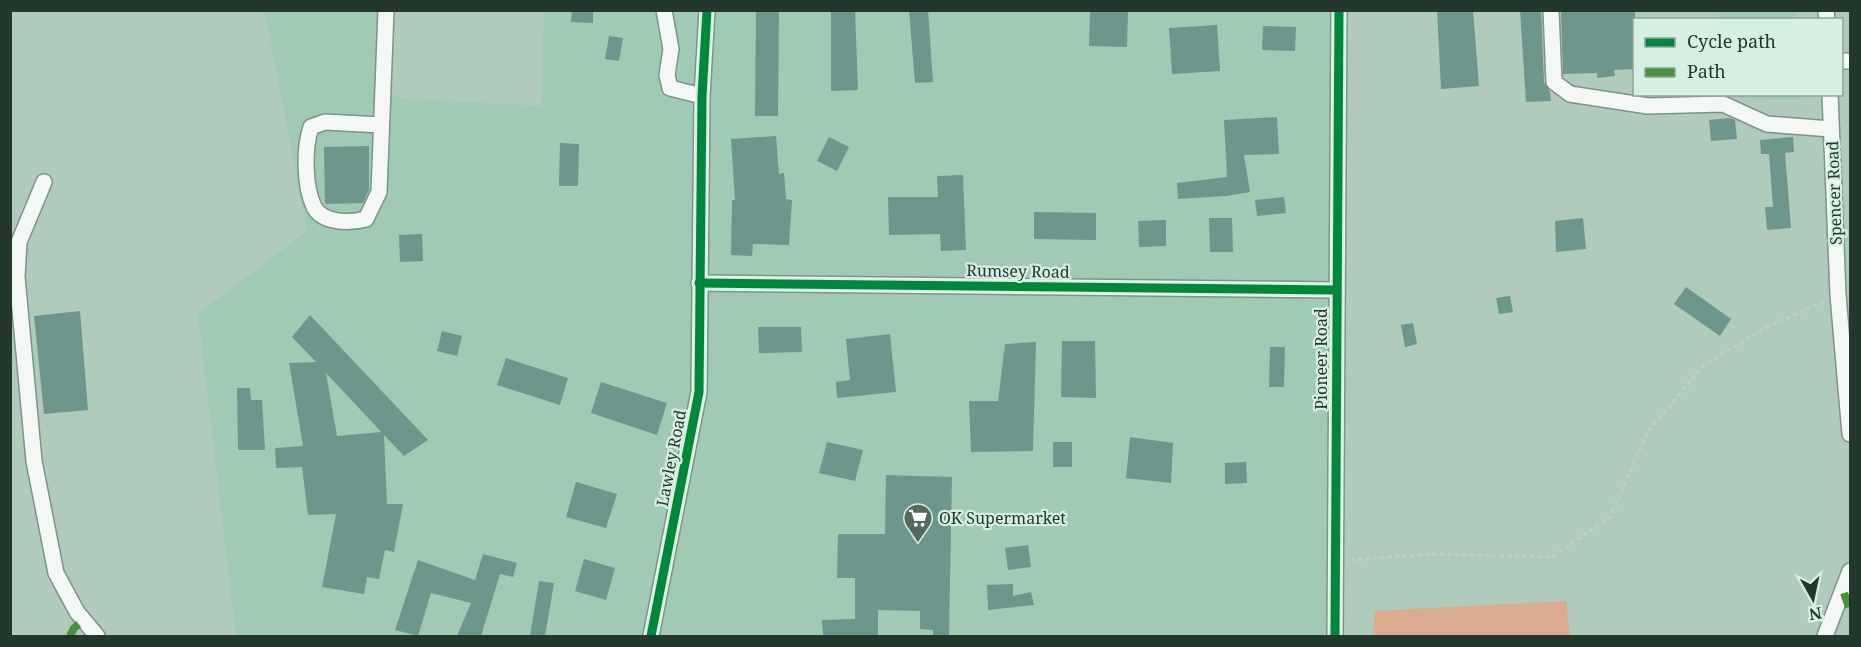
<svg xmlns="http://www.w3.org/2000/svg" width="1861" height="647" font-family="'Noto Serif',serif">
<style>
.built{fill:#a0cab3}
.green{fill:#daab8e}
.building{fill:#6d978d;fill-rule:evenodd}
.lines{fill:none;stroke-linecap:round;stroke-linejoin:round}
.minor-casing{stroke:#7e9387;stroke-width:18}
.path{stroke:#c4cdc8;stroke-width:3;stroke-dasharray:4.5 3;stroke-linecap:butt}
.minor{stroke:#f3f7f5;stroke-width:15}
.quiet{stroke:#48923f;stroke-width:8;stroke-dasharray:15 8;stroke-linecap:butt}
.cycleway-casing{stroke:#d7efe1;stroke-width:13}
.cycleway{stroke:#00873e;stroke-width:9}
.labels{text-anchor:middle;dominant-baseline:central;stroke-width:4.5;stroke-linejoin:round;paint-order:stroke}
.street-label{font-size:16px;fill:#24372d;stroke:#d7efe1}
.poi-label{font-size:16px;fill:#24372d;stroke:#d7efe1;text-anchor:start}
</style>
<rect width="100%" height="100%" fill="#b0cabb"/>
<g class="built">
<polygon points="265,11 386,11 382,93 408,99 541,106 544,11 1339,11 1335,636 236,636 198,314 307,231"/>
<polygon points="1719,11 1796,11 1797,19 1719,19"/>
<polygon points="1720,95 1801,95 1801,100 1720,97"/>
</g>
<polygon class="green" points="1566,601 1570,636 1373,636 1375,611"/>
<g class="building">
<polygon points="572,10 593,10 593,23 571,22"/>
<polygon points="756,10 779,10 778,116 755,116"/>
<polygon points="831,10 855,10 858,90 831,91"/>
<polygon points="909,10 928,10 933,82 915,83"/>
<polygon points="1090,10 1128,10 1127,47 1089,46"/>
<polygon points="1437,10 1473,10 1479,86 1441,89"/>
<polygon points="1520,10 1541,10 1544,82 1550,92 1551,101 1526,102"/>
<polygon points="1561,10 1635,10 1635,69 1614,70 1615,76 1597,78 1597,73 1563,74"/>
<polygon points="1217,25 1220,71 1172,74 1169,28"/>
<polygon points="1263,26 1296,27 1295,51 1262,50"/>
<polygon points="609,36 623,38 619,61 605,59"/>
<polygon points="1277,117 1279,154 1244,155 1250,192 1226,196 1178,199 1177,183 1227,177 1224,120"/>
<polygon points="1730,118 1735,120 1737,139 1711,141 1709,120"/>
<polygon points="776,136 779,174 784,173 786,199 792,200 789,245 753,244 752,256 731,255 732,200 735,200 731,139"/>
<polygon points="829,137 849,147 837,171 817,161"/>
<polygon points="1793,137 1794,152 1785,153 1791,228 1767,230 1765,207 1773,207 1769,154 1761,154 1760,140"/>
<polygon points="560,143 579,144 578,186 559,186"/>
<polygon points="369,146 369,190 363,203 325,204 324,147"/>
<polygon points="963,175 966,250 941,251 940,234 889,235 888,197 938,197 937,176"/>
<polygon points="1284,197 1286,213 1257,216 1255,200"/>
<polygon points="1034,212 1096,213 1096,240 1034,239"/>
<polygon points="1209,218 1232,218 1233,252 1210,252"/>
<polygon points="1583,218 1586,249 1556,252 1555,221"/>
<polygon points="1166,220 1166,246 1139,247 1138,221"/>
<polygon points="422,234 423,261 400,262 399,235"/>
<polygon points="1686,287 1731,319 1720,336 1674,304"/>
<polygon points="1510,296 1513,312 1499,314 1496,298"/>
<polygon points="80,311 88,410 44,414 34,316"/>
<path d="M310 315 428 440 404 456 384 435 387 504H403L394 552 385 550 379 579 367 577 364 594 322 587 336 514 308 515 302 467 276 468 275 448 303 446 289 363 316 362 292 337ZM326 373 373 423 381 432 337 436Z"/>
<polygon points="1413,323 1417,344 1405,347 1401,325"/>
<polygon points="758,327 801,327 802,352 759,353"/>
<polygon points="442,331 462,336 457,356 437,351"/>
<polygon points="890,334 896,392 837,398 836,382 850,380 846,339"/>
<polygon points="1062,341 1095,341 1096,398 1061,397"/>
<polygon points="1036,342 1033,451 971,452 969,401 998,401 1005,344"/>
<polygon points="1270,347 1285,347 1284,387 1269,387"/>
<polygon points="506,358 568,378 560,405 497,385"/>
<polygon points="601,382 667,403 657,435 591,413"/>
<polygon points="237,388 250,388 251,400 262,400 265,450 238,450"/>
<polygon points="1130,437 1173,443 1171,483 1126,478"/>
<polygon points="827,442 863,450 855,481 819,473"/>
<rect x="1053" y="442" width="19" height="25"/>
<polygon points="1246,462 1247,483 1225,484 1225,463"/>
<polygon points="886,475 952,477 949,636 933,636 933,630 920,629 920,611 878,610 878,636 823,636 822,620 855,619 855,578 837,578 838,534 885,534"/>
<polygon points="576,482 617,494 606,528 566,517"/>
<polygon points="1028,545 1031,567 1008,570 1005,548"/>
<polygon points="483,554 517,563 513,577 500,574 481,636 457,636 471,603 431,593 418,636 395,630 418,560 475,580"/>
<polygon points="584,559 615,568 606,600 575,591"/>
<polygon points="539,581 554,583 545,636 530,636"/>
<polygon points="1013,584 1013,596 1031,592 1034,605 988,610 987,585"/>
</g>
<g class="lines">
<g class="minor-casing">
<g id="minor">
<polyline points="664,10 671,49 667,75 670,88 702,96"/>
<polyline points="1551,10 1554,82 1570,94 1648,106 1723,104 1767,124 1831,129"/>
<polyline points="1826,10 1827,20"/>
<polyline points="1842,61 1850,61"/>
<polyline points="1830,94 1838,295 1850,434"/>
<path d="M381 125 325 122 311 127C304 147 304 186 314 207 323 224 351 223 366 219L379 192 386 10"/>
<polyline points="44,182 19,242 17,277 34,461 56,573 77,612 97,636"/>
<polyline points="699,283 1336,290"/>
<polyline points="651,636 699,392 702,96 707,10"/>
<polyline points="1335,636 1339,10"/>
<polyline points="1825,636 1850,571"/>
</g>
</g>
<polyline class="path" points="1350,560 1429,554 1552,557 1610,517 1647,433 1703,366 1763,329 1825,301"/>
<use href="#minor" class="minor"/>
<g class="quiet">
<polyline points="1844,593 1850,610"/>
<polyline points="70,636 74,628 84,620"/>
</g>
<g class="cycleway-casing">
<g id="cycleway">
<polyline points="699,283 1336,290"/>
<polyline points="651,636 699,392 702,96 707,10"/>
<polyline points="1335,636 1339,10"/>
</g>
</g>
<use href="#cycleway" class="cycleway"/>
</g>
<defs>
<g id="supermarket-pin" transform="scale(1.5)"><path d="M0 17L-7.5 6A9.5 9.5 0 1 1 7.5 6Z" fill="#556a5f" stroke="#d7efe1"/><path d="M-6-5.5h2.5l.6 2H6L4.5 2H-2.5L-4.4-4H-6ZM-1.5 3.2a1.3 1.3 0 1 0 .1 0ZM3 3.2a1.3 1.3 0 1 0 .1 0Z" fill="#fff"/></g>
</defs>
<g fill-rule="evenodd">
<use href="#supermarket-pin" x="918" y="518"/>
</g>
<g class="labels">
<g class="street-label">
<text transform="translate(1834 193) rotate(-92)">Spencer Road</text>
<text transform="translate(1018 271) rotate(1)">Rumsey Road</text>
<text transform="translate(1321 359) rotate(-90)">Pioneer Road</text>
<text transform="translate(671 458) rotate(-79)">Lawley Road</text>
</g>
<g class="poi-label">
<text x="939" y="518">OK Supermarket</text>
</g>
</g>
<rect width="1861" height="647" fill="none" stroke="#24372d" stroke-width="24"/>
<rect x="1633" y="18" width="210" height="78" fill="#d7efe1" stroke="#8fa599" stroke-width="1.5"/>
<rect x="1645" y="38" width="30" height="9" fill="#00873e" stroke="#8fa599" stroke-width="1.5"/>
<text x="1687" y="48" font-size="18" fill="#24372d">Cycle path</text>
<rect x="1645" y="68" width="30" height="9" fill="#48923f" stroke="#8fa599" stroke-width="1.5"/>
<text x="1687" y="78" font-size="18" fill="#24372d">Path</text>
<g transform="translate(1813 599) rotate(171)" stroke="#d7efe1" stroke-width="4.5" paint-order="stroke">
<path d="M0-4.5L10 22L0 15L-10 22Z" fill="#24372d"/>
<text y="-9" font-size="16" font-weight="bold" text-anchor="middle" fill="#24372d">N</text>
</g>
</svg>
